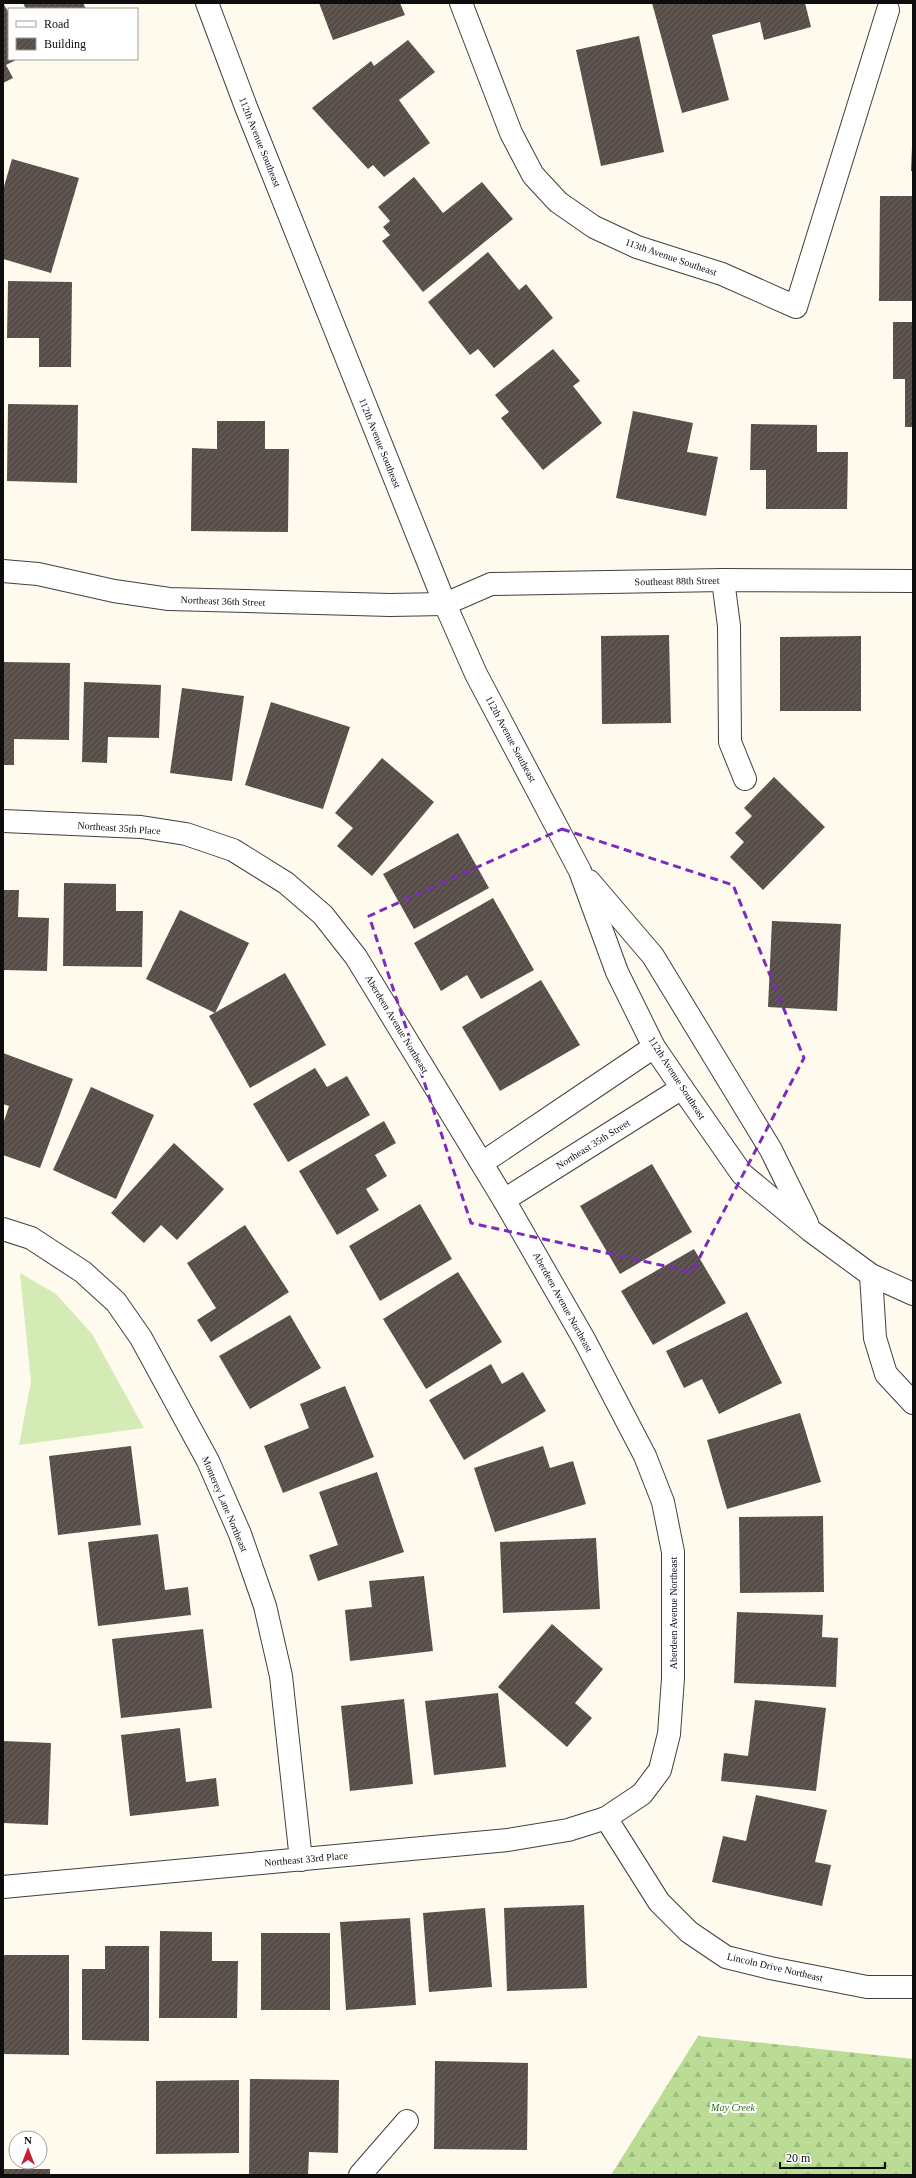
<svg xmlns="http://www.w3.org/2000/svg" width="916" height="2178" font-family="'Times New Roman',serif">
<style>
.grass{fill:#d5ebb6}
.forest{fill:url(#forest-firs)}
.building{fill:url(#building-hatch)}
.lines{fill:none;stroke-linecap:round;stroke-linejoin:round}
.minor-casing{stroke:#404040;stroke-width:24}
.minor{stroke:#fff;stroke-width:22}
.marked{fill:none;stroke:#7b2cbf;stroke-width:3;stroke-dasharray:8 5;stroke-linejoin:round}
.labels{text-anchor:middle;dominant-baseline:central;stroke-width:4;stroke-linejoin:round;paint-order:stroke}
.street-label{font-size:10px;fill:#0d0d0d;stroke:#fff}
.park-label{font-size:10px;font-style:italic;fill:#30681b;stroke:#fff}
</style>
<defs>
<pattern id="forest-firs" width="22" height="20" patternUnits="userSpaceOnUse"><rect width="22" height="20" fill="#badc95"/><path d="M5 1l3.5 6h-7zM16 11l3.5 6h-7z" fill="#9fbc7f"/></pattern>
<pattern id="building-hatch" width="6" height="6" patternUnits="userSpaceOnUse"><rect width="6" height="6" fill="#574e49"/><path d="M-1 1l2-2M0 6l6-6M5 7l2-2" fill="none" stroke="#6a635f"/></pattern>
</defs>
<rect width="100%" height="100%" fill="#fffaee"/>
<polygon class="grass" points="20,1273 56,1294 92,1334 144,1428 19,1445 31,1382"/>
<polygon class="forest" points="698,2036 913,2059 913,2175 611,2175"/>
<g class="building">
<polygon points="3,3 9,13 9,59 18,59 6,65 13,78 3,83"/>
<polygon points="23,3 83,3 86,9 26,9"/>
<polygon points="319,3 400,3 405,15 333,40"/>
<polygon points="652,3 805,3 811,27 764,40 760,22 712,35 729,100 682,113"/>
<polygon points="639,36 664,152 601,166 576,50"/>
<polygon points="408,40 435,72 399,100 430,143 384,177 373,165 368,169 312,108 371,61 374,66"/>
<polygon points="912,147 913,147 913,171 911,171"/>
<polygon points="12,159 79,178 51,273 3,259 3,190"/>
<polygon points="414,177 443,213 482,182 513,219 423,292 382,241 390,235 383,227 390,221 378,207"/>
<polygon points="880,196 913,196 913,301 879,301"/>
<polygon points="488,252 519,290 526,284 553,318 494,368 478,349 470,355 428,302"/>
<polygon points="8,281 72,282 71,367 39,367 39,338 7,338"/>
<polygon points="893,322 913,322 913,427 905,427 905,379 893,379"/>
<polygon points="553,349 580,381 573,386 602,423 543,470 501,418 509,412 495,395"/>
<polygon points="8,404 78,405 77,483 7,481"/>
<polygon points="633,411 693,423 687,452 718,457 706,516 616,498"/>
<polygon points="217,421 265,421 265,449 289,449 288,532 191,531 192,448 217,449"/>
<polygon points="751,424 817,425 817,452 848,452 847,509 766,509 766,470 750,470"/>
<polygon points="669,635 671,723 602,724 601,636"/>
<polygon points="861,636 861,711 780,711 780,637"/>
<polygon points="3,662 70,663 69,740 14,739 14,765 3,765"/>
<polygon points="84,682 161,685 159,738 108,737 107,763 82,762"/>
<polygon points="182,688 244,696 232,781 170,773"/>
<polygon points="271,702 350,727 323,809 245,785"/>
<polygon points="382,758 434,802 372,876 337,846 353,828 335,813"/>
<polygon points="774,777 825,827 763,890 730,857 744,842 735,833 752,816 744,808"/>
<polygon points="458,833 489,888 414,929 383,874"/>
<polygon points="64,883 116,884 116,911 143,911 142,967 63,966"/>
<polygon points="3,890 19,890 18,917 49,918 47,971 3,970"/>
<polygon points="493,898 534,970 481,999 467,975 441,991 414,943"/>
<polygon points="180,910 249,943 215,1013 146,979"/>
<polygon points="772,921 841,924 837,1011 768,1007"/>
<polygon points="285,973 326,1045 250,1088 209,1016"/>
<polygon points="541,980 580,1045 500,1091 462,1027"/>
<polygon points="3,1053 73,1079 40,1168 3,1155 3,1124 9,1106 3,1104"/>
<polygon points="315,1068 327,1087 347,1076 370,1115 288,1162 253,1104"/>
<polygon points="91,1087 154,1115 116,1199 53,1170"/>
<polygon points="384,1121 396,1143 375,1155 387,1176 366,1189 379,1210 337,1235 299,1171"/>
<polygon points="174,1143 224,1189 177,1240 161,1225 144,1243 111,1213"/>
<polygon points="652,1164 692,1232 620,1274 580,1206"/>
<polygon points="420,1204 452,1259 380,1301 349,1246"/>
<polygon points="245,1225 289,1292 211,1342 197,1320 216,1308 187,1263"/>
<polygon points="694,1249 726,1303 653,1345 621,1291"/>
<polygon points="458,1272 502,1342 426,1389 383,1319"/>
<polygon points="747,1312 782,1383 719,1414 702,1379 684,1388 666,1351"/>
<polygon points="290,1315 321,1368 250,1409 219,1356"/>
<polygon points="491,1364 502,1384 523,1372 546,1411 464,1460 429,1400"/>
<polygon points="345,1386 374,1457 283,1493 264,1446 309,1428 300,1404"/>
<polygon points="800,1413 821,1482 727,1509 707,1440"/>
<polygon points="131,1446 141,1525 58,1535 49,1456"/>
<polygon points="543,1446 550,1468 573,1461 586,1504 495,1532 474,1468"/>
<polygon points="377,1472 404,1552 318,1581 309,1555 338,1545 319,1492"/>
<polygon points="823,1516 824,1592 740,1593 739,1517"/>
<polygon points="158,1534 165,1590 188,1587 191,1615 98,1626 88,1542"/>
<polygon points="596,1538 600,1609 503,1613 500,1542"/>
<polygon points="424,1576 433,1651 350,1661 345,1610 372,1607 369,1581"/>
<polygon points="737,1612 823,1615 822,1637 838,1638 836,1687 734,1683"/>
<polygon points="552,1624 603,1669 575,1703 592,1718 567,1747 498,1687"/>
<polygon points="203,1629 212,1708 121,1718 112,1639"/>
<polygon points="498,1693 506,1767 434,1775 425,1701"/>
<polygon points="404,1699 413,1784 350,1791 341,1706"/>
<polygon points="755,1700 826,1708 816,1791 721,1781 724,1753 748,1756"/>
<polygon points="180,1728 186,1782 216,1778 219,1806 130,1816 121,1735"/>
<polygon points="3,1741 51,1743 48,1825 3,1823"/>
<polygon points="756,1795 827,1810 815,1862 831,1865 822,1906 712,1882 723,1836 746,1841"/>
<polygon points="584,1905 587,1988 507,1991 504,1908"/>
<polygon points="485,1908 492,1987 429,1992 423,1913"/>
<polygon points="410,1918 416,2005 346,2010 340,1922"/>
<polygon points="160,1931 212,1932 212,1961 238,1961 237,2018 159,2018"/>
<rect x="261" y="1933" width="69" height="77"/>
<polygon points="105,1946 149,1946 149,2041 82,2040 82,1969 105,1969"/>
<polygon points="3,1955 69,1955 69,2055 3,2054"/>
<polygon points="435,2061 528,2063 527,2150 434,2149"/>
<polygon points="250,2079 339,2080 338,2153 309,2152 308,2175 249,2175"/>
<polygon points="239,2080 239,2153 156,2154 156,2081"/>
<rect x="3" y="2169" width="47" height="6"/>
</g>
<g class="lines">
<g class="minor-casing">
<g id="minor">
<polyline points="207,3 246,107 445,604 476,674 580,871 617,972 654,1047 682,1088 742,1174 811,1231 871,1275 913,1294"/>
<polyline points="461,3 511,133 533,175 558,202 594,227 637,247 722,274 796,307 888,10"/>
<polyline points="3,571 38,574 114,591 169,599 390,605 445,604 491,584 723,580 913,581"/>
<polyline points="723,580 729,626 730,742 745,779"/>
<polyline points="3,821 141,827 186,834 233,850 286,883 323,915 356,957 504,1200 585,1341 645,1456 663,1502 673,1552 673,1678 669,1734 660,1770 642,1794 606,1818 568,1830 508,1840 3,1887"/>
<polyline points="589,881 653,956 771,1150 807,1223"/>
<polyline points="482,1163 654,1047"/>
<polyline points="504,1200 682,1088"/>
<polyline points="3,1229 31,1238 83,1272 116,1302 141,1338 208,1461 240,1534 265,1606 281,1676 301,1860"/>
<polyline points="871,1275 875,1338 886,1374 913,1403"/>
<polyline points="606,1818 659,1902 689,1932 726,1957 770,1968 867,1987 913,1987"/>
<polyline points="360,2175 407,2121"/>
</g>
</g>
<use href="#minor" class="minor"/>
</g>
<path class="marked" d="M562 829 733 885 804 1058 692 1272 471 1223 369 916Z"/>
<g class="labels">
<g class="street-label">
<text transform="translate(260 142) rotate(68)">112th Avenue Southeast</text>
<text transform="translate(671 257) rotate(19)">113th Avenue Southeast</text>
<text transform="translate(380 443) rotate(68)">112th Avenue Southeast</text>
<text transform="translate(677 581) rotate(-1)">Southeast 88th Street</text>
<text transform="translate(223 601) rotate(2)">Northeast 36th Street</text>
<text transform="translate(511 739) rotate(62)">112th Avenue Southeast</text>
<text transform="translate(119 828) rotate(4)">Northeast 35th Place</text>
<text transform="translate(397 1024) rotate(59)">Aberdeen Avenue Northeast</text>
<text transform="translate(677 1078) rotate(57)">112th Avenue Southeast</text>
<text transform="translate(593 1144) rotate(-32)">Northeast 35th Street</text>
<text transform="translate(563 1302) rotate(61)">Aberdeen Avenue Northeast</text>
<text transform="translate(225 1504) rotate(67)">Monterey Lane Northeast</text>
<text transform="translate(673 1613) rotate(-90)">Aberdeen Avenue Northeast</text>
<text transform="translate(306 1859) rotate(-5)">Northeast 33rd Place</text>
<text transform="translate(775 1967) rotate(13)">Lincoln Drive Northeast</text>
</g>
<g class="park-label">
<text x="733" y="2107">May Creek</text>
</g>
</g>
<rect width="916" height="2178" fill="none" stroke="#0d0d0d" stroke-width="8"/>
<rect x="8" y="8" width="130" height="52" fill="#ffffff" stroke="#9e9e9e"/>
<rect x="16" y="21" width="20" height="6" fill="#ffffff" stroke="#9e9e9e"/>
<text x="44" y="28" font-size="12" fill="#0d0d0d">Road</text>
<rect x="16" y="38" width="20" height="12" fill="url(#building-hatch)" stroke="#9e9e9e"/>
<text x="44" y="48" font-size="12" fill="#0d0d0d">Building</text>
<g transform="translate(28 2150)"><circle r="19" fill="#ffffff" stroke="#9e9e9e"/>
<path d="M0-3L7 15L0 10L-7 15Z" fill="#c32033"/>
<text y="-6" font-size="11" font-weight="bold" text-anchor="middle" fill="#0d0d0d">N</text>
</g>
<path d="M780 2162v6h105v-6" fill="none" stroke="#0d0d0d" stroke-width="2"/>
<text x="786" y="2162" font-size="12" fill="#0d0d0d" stroke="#ffffff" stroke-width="3" paint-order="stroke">20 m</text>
</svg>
